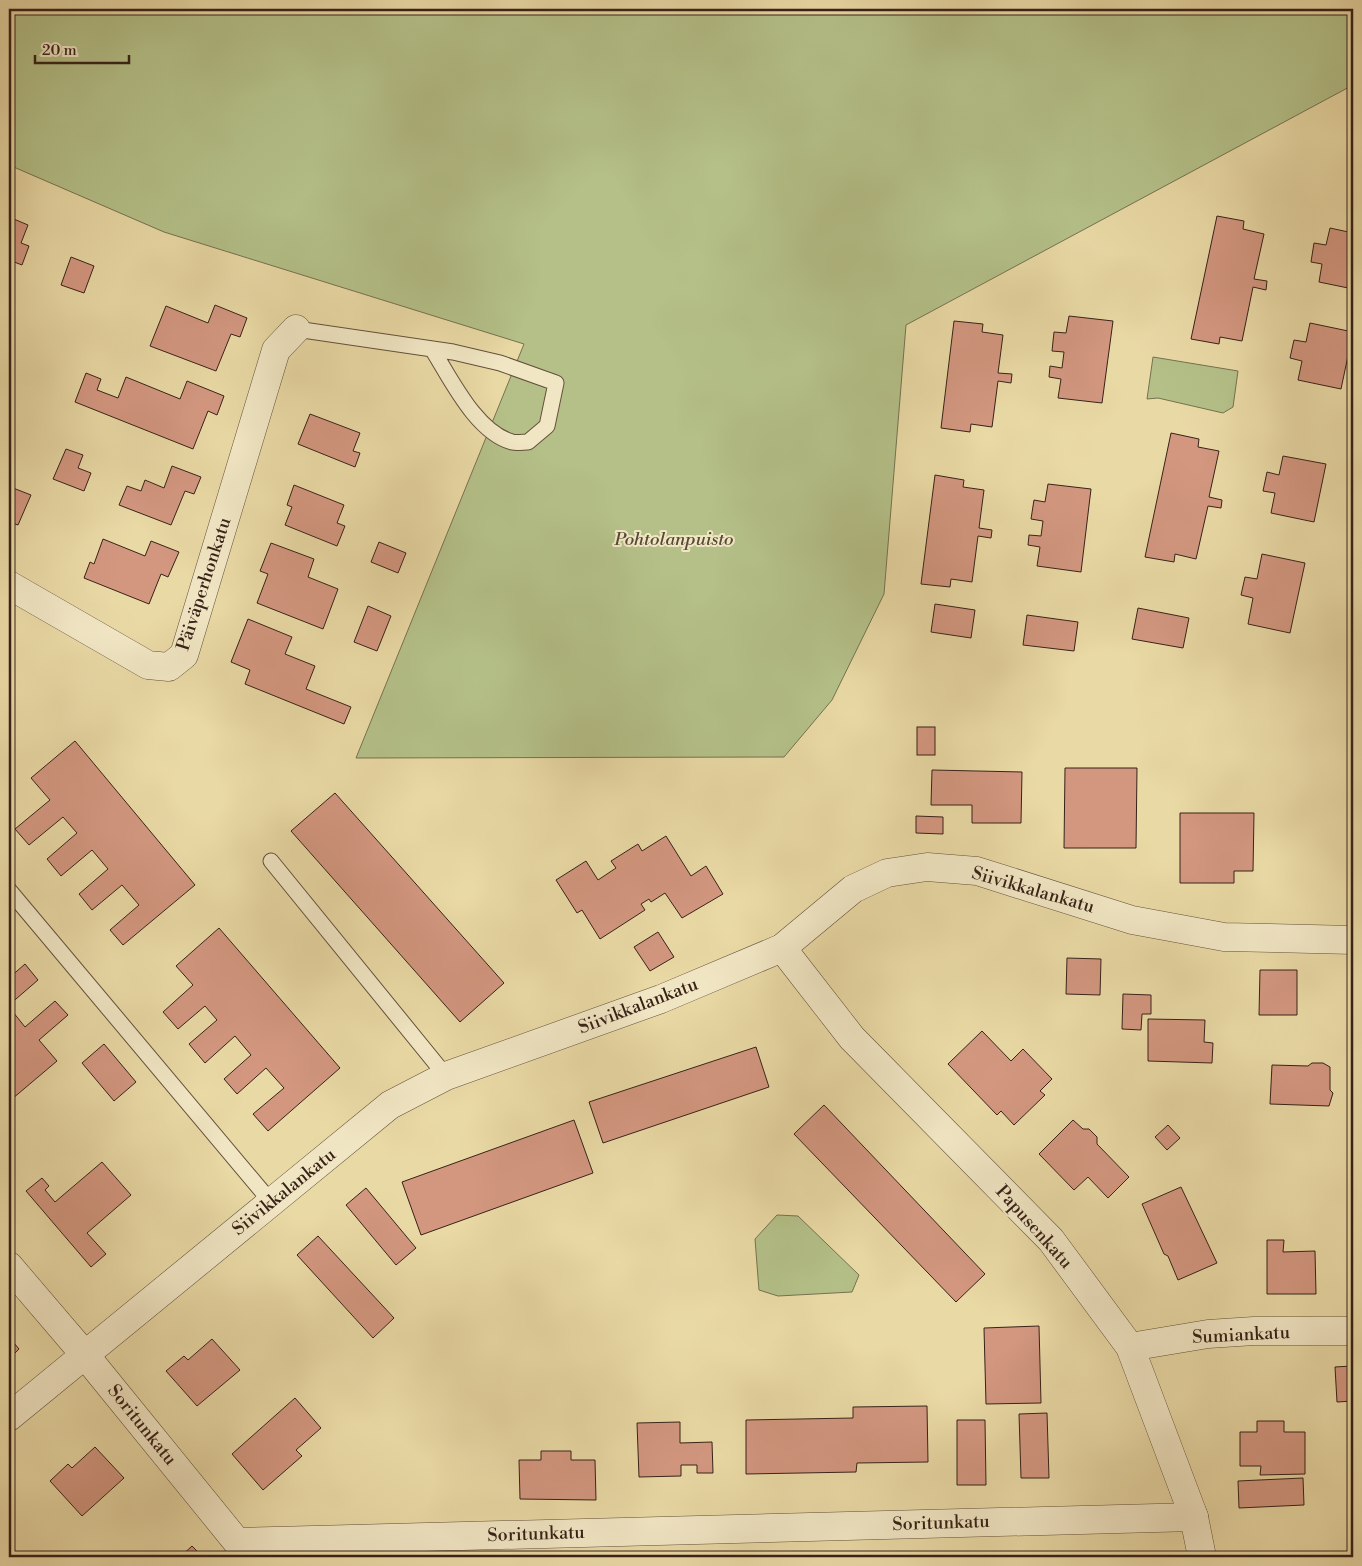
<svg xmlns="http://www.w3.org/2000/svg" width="1362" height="1566" font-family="'Libre Bodoni',serif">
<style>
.green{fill:#b4c088;stroke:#767150}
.building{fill:#d39780;stroke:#372218}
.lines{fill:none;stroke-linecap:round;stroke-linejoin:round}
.service-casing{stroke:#64503b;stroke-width:17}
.minor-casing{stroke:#64503b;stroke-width:29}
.service{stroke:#f1e6c4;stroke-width:15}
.minor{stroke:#f1e6c4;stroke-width:28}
.labels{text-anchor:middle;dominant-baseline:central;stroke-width:4;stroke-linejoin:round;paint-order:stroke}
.park-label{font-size:18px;font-style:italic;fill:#564a34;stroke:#f1e6c4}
.street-label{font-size:18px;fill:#372218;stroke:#f1e6c4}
</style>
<rect width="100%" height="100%" fill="#e9d9a5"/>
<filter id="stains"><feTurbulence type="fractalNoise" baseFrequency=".004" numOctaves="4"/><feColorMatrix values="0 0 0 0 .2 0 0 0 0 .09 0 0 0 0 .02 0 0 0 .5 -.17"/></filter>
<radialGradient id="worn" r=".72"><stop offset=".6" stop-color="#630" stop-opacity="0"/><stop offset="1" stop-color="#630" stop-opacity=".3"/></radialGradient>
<g class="green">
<polygon points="9,9 1353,9 1353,85 906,325 884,594 832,700 784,757 356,758 524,344 164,232 9,165"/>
<polygon points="1153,357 1238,371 1233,407 1223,413 1158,398 1147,399"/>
<polygon points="777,1215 798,1216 859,1275 852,1292 778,1296 759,1290 755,1239"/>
</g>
<g class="building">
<polygon points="1217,216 1244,221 1243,229 1264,234 1254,279 1267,281 1266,290 1253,287 1242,341 1220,337 1219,344 1191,339"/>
<polygon points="9,217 28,225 21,243 29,246 22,265 9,260"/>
<polygon points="1330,228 1353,233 1353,289 1319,282 1322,264 1311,262 1314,243 1326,245"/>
<polygon points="71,257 94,266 84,293 61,285"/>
<polygon points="215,305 247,318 240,337 231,334 216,371 150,346 166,306 208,323"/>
<polygon points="1069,316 1113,321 1102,403 1058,398 1061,379 1049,377 1050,366 1062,368 1064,352 1052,351 1054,332 1066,333"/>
<polygon points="954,321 983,324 982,332 1003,335 998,373 1012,374 1011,383 998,381 992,427 971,424 970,432 941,428"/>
<polygon points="1310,323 1353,332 1341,389 1298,380 1302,361 1290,358 1294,340 1306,342"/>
<polygon points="86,373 101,379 97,390 118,398 126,377 180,399 187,381 224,396 217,415 208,411 193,449 75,402"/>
<polygon points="310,414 360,433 353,451 360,453 355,467 298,444"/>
<polygon points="1171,433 1199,439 1198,447 1219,451 1209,497 1222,500 1221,508 1208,506 1196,559 1175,554 1174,562 1145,557"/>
<polygon points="66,449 83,455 78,468 91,473 84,491 53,479"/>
<polygon points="1283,456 1326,464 1314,522 1271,513 1275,493 1263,491 1267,472 1279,475"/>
<polygon points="172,466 201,477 194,494 185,491 171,525 119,505 127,486 141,491 145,480 164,488"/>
<polygon points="935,475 964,480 963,487 984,490 979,528 992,530 991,538 978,536 972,582 951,579 950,587 921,584"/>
<polygon points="1048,484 1091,489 1081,572 1037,566 1040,547 1028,545 1029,535 1041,536 1043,521 1031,519 1034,500 1045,502"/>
<polygon points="294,485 344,505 337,523 345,526 337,546 285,525 292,507 287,505"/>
<polygon points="13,488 31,495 18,525 9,522 9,499"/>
<polygon points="103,539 145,556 151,541 179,552 168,577 161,574 149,604 84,578 90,562 94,564"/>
<polygon points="379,542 406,553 398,573 371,562"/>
<polygon points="271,543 314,559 308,577 338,589 323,629 257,603 268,574 260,571"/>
<polygon points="1262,554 1305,563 1290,633 1248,624 1253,598 1241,595 1245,577 1257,579"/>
<polygon points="935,604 975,610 971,638 931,632"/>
<polygon points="368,606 391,616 377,651 354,642"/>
<polygon points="1138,608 1189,618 1183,648 1132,639"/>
<polygon points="1027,615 1078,622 1074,651 1023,645"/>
<polygon points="248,619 292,637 285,654 315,666 306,689 351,707 344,724 245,684 250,670 231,662"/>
<rect x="917" y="727" width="18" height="28"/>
<polygon points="75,741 195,885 123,945 110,930 139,905 122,885 92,910 79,894 108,869 92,850 61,876 47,859 77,833 63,817 29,845 15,829 50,800 31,778"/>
<polygon points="1065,768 1137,768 1136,848 1064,848"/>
<polygon points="932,770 1022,772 1021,823 972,823 972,805 931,805"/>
<polygon points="335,793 504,983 460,1022 291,831"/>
<polygon points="1180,813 1254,813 1253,871 1234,871 1234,883 1180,883"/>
<polygon points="916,816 943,817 943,834 916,833"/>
<polygon points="666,836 691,876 706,866 723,894 682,918 665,893 651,902 649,899 641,904 645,910 600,939 582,910 577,913 556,880 586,861 598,880 616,868 611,861 638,844 642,851"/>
<polygon points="219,928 340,1068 268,1131 253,1114 284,1088 266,1068 237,1094 224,1079 251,1055 235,1036 205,1063 189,1044 217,1020 205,1006 178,1029 163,1012 193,985 176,966"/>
<polygon points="658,932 674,957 650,971 634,947"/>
<polygon points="1067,958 1101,959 1100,995 1066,994"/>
<polygon points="25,964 38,980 9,1005 9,978"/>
<polygon points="1260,970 1297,970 1297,1015 1259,1015"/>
<polygon points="1123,994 1151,995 1151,1014 1142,1014 1141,1030 1122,1029"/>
<polygon points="55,1001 68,1015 39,1040 57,1061 12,1099 9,1095 9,1007 25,1027"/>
<polygon points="1148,1019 1205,1020 1204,1042 1213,1043 1212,1063 1148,1061"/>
<polygon points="982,1031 1011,1061 1023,1049 1052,1079 1040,1091 1045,1095 1014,1125 1001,1111 997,1115 948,1064"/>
<polygon points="104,1044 136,1082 114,1101 82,1063"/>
<polygon points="756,1047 769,1087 603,1143 589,1102"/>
<polygon points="1312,1063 1323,1063 1330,1067 1330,1090 1333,1093 1329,1106 1270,1104 1272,1065 1308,1066"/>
<polygon points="824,1105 985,1274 956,1302 794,1134"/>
<polygon points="574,1120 593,1173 421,1235 402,1182"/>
<polygon points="1073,1120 1083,1129 1089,1129 1097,1137 1097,1144 1129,1177 1108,1198 1088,1177 1074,1190 1039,1154"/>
<polygon points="1168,1125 1180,1138 1167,1150 1155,1137"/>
<polygon points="102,1162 131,1195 87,1233 106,1254 91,1267 26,1191 42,1178 49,1186 45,1190 55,1202"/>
<polygon points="1181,1187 1217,1263 1178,1280 1168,1256 1164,1254 1142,1204"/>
<polygon points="366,1188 416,1248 396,1265 346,1205"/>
<polygon points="318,1236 394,1318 373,1338 297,1255"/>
<polygon points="1267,1240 1284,1240 1283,1252 1315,1251 1316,1294 1267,1294"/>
<polygon points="1039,1326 1041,1403 986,1404 984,1328"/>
<polygon points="9,1337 19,1349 9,1359"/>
<polygon points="212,1339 240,1370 197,1406 166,1371 184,1356 188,1360"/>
<polygon points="1351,1366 1353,1401 1337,1402 1335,1367"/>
<polygon points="295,1398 321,1428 296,1450 302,1456 263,1490 232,1454"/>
<polygon points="927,1406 928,1462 857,1463 856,1472 746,1474 746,1420 853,1418 853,1407"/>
<polygon points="1047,1413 1049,1478 1021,1478 1019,1414"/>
<polygon points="957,1420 985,1420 986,1485 957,1485"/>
<polygon points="1257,1421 1284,1421 1284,1432 1305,1432 1305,1474 1260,1475 1261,1466 1240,1466 1240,1432 1257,1432"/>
<polygon points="680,1422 680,1443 712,1442 713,1473 697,1473 697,1465 681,1465 681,1476 639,1477 637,1423"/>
<rect x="1348" y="1439" width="5" height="47"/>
<polygon points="95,1447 124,1478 82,1516 50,1481 68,1464 72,1468"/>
<polygon points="541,1451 571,1451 571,1460 595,1460 596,1500 520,1499 519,1460 541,1460"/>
<polygon points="1303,1478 1304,1505 1239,1508 1238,1481"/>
<polygon points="192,1546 203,1557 180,1557"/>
</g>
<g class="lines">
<g class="service-casing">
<g id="service">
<path d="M296 329 453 352 500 363 556 383 547 426 528 442C523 442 517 443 512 442 476 432 451 379 432 349"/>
<polyline points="271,861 446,1076"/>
<polyline points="9,890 271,1202"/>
</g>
</g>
<g class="minor-casing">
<g id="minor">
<polyline points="9,585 148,665 169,667 184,655 276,350 296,329"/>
<polyline points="782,948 852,1038 1051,1240 1130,1347 1194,1517 1202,1557"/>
<polyline points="9,1266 85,1355 237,1542 1194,1517"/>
<polyline points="1130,1347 1208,1334 1254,1331 1353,1331"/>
<polyline points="9,1417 390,1105 446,1076 661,999 782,948 853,889 887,873 927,867 977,871 1132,920 1224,937 1353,940"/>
</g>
</g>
<use href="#service" class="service"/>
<use href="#minor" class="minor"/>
</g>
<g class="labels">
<g class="park-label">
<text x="674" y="539">Pohtolanpuisto</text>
</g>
<g class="street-label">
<text transform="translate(204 584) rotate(-72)">Päiväperhonkatu</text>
<text transform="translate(1033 890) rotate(16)">Siivikkalankatu</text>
<text transform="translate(638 1006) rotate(-21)">Siivikkalankatu</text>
<text transform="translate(284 1192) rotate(-39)">Siivikkalankatu</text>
<text transform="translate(1034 1227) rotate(48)">Papusenkatu</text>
<text transform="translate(1241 1335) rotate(-3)">Sumiankatu</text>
<text transform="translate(142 1425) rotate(51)">Soritunkatu</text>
<text transform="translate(941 1523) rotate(-2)">Soritunkatu</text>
<text transform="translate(536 1534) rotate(-2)">Soritunkatu</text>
</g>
</g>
<rect width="1362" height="1566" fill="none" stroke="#e9d9a5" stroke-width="30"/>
<rect x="10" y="10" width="1342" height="1546" fill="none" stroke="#372218" stroke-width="2.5"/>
<rect x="15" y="15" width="1332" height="1536" fill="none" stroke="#372218"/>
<path d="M35 55v8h94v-8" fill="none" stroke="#372218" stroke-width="2.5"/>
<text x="42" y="55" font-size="15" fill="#372218" stroke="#f1e6c4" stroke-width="4" paint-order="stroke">20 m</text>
<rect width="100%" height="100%" filter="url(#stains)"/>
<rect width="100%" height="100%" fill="url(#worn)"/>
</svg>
